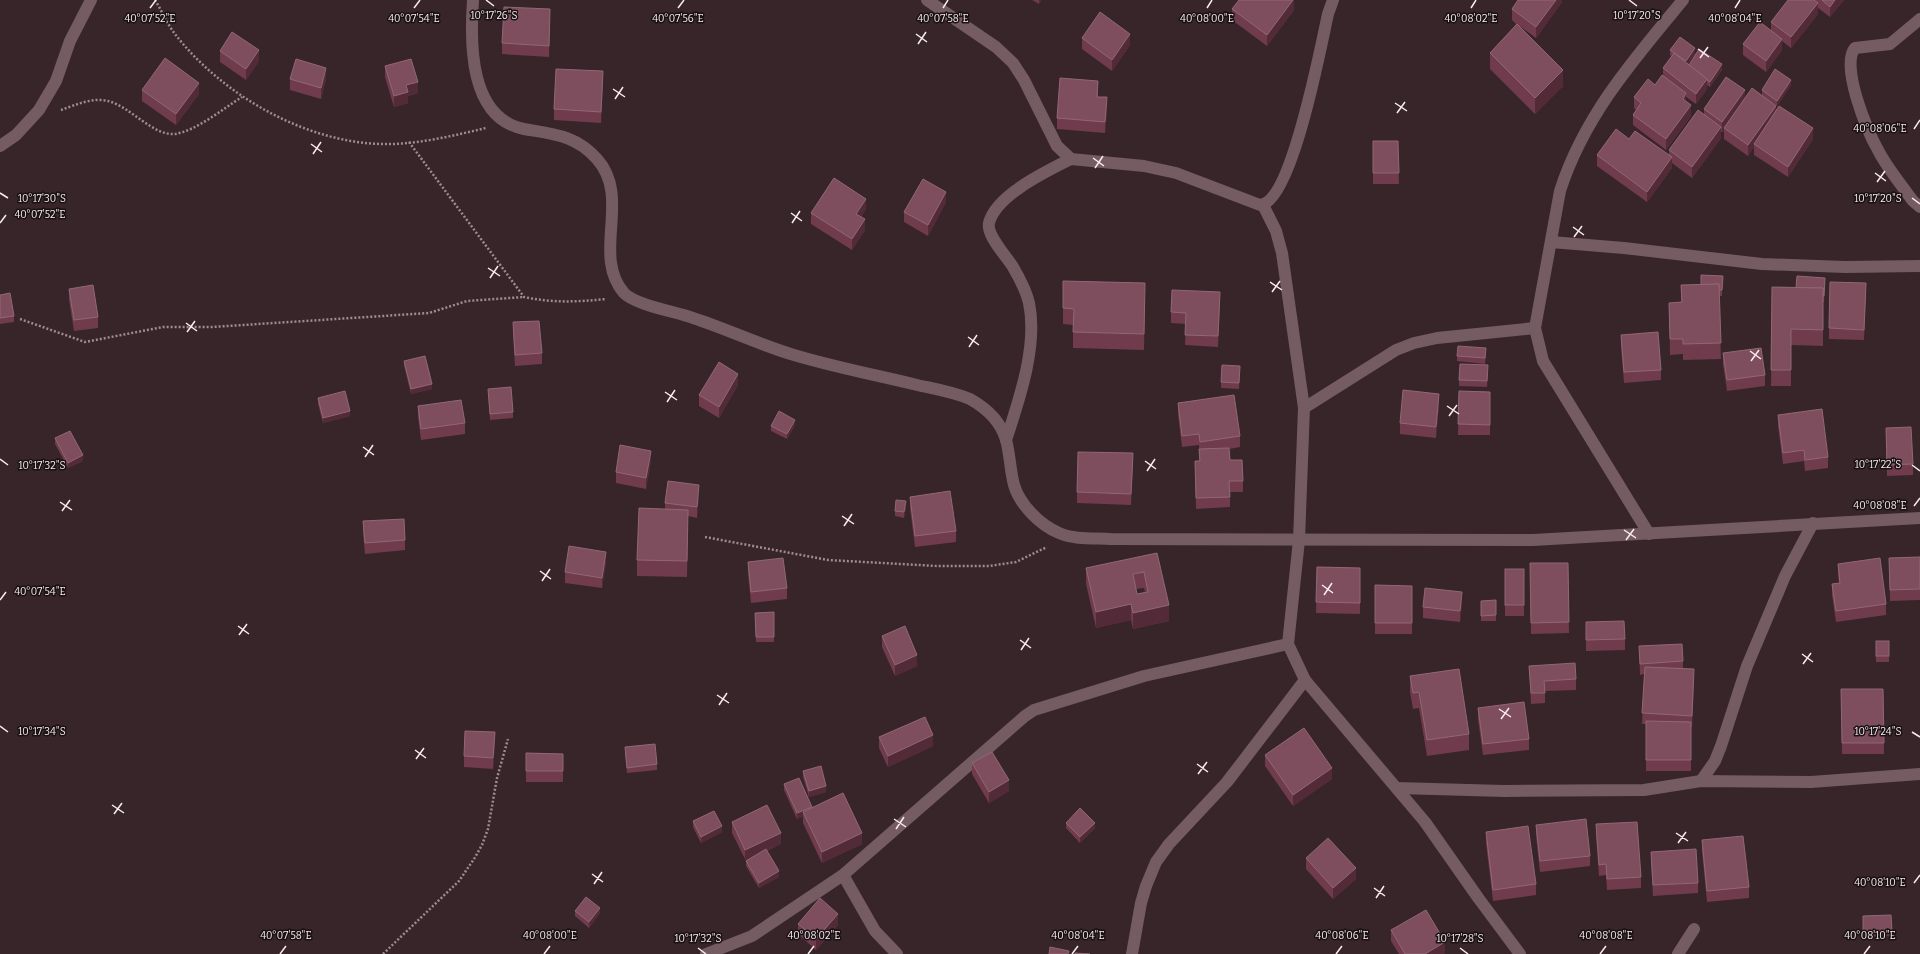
<svg xmlns="http://www.w3.org/2000/svg" width="1920" height="954" font-family="Bitter,serif">
<style>
.lines{fill:none;stroke-linecap:round;stroke-linejoin:round}
.path{stroke:#9c8d91;stroke-width:2.5;stroke-dasharray:2 2;stroke-linecap:butt}
.street{stroke:#755b62;stroke-width:12}
.wall{fill:#6f3b4d;fill-rule:evenodd}
.shaded-wall{fill:#532a38}
.building{fill:#7e4e5f;stroke:#916775;fill-rule:evenodd}
.ticks{fill:none;stroke:#f9ecef;stroke-width:1.5}
.ticks-label{font-size:10px;text-anchor:middle;fill:#f9ecef;stroke:#191113;stroke-width:3;stroke-linejoin:round;paint-order:stroke}
</style>
<rect width="100%" height="100%" fill="#37252a"/>
<g class="lines">
<g class="path">
<path d="M155 0C162 11 167 24 175 34 221 94 304 142 381 144 415 145 452 136 486 128"/>
<path d="M61 110C75 105 93 97 108 101 131 107 153 136 175 134 196 131 224 108 242 97"/>
<path d="M409 142 524 297C552 303 577 302 606 299"/>
<polyline points="20,319 85,342 163,327 212,327 429,313 467,301 524,297"/>
<polyline points="705,537 828,560 937,566 989,566 1016,562 1047,547"/>
<polyline points="383,954 459,881 474,859 482,845 488,829 497,778 508,739"/>
</g>
<g class="street">
<path d="M473 0C470 43 469 118 524 129 553 134 576 135 597 159 632 198 591 255 624 293 635 305 677 312 693 318 727 329 760 345 794 355 834 367 876 375 917 385 935 389 953 392 970 399 986 408 1001 422 1006 440 1010 454 1010 470 1014 485 1020 505 1040 525 1059 533 1075 540 1095 538 1111 539L1533 540 1920 518"/>
<path d="M927 0 996 47 1013 63 1024 80 1057 146 1071 159 1144 166 1176 173 1260 205C1292 202 1321 45 1328 14L1333 0"/>
<path d="M1920 19 1890 44 1855 48C1840 65 1867 131 1878 150 1887 168 1901 184 1913 201L1920 207"/>
<polyline points="0,146 16,135 39,110 56,81 70,41 91,0"/>
<polyline points="1263,205 1276,231 1282,253 1304,408 1299,540 1288,644 1305,680 1425,822 1479,899 1520,954"/>
<polyline points="1551,242 1624,248 1762,264 1845,267 1920,266"/>
<polyline points="1304,408 1396,350 1414,343 1437,338 1535,328"/>
<path d="M1006 440C1019 400 1038 346 1029 303 1026 290 1020 279 1013 267 1007 257 986 235 989 223 996 195 1047 171 1071 159"/>
<path d="M1649 534 1543 361 1535 328 1560 191C1584 116 1634 59 1683 0"/>
<polyline points="1701,781 1715,761 1721,746 1747,666 1785,576 1813,523"/>
<polyline points="1397,788 1504,791 1644,790 1701,781 1811,782 1920,774"/>
<polyline points="843,875 875,931 897,954"/>
<polyline points="706,954 752,936 843,875 1025,716 1034,710 1144,676 1288,644"/>
<polyline points="1132,954 1141,903 1146,886 1156,862 1169,844 1227,782 1305,680"/>
<polyline points="1678,954 1694,929"/>
</g>
</g>
<g class="wall">
<polygon points="1032,0 1041,0 1039,4"/>
<polygon points="1294,0 1294,10 1267,46 1232,20 1232,9"/>
<polygon points="1562,0 1562,2 1536,38 1518,25 1563,86 1535,114 1490,69 1490,53 1517,25 1512,20 1512,9"/>
<polygon points="1815,0 1844,0 1830,17 1818,8 1818,14 1791,48 1782,41 1782,50 1766,72 1743,55 1743,44 1771,30 1771,22"/>
<polygon points="550,20 549,57 502,54 502,43"/>
<polygon points="1082,38 1130,45 1112,71 1082,49"/>
<polygon points="1670,50 1695,54 1688,64 1689,65 1722,70 1710,87 1707,85 1707,89 1696,104 1686,97 1686,101 1691,116 1666,150 1633,125 1633,115 1636,110 1634,108 1634,97 1655,85 1663,76 1663,68 1672,56 1670,55"/>
<polygon points="220,51 259,61 246,80 220,62"/>
<polygon points="385,66 418,93 408,96 408,103 394,107 385,77"/>
<polygon points="290,79 326,79 321,99 290,90"/>
<polygon points="603,82 601,123 554,120 554,109"/>
<polygon points="1791,85 1777,106 1766,99 1776,111 1813,139 1788,177 1754,155 1754,147 1748,156 1724,139 1724,131 1722,132 1721,132 1721,138 1692,178 1672,163 1672,168 1647,202 1597,166 1597,155 1629,139 1669,155 1669,150 1704,115 1704,109 1745,99 1762,96 1762,90"/>
<polygon points="142,90 199,94 176,125 142,101"/>
<polygon points="1098,92 1098,97 1107,108 1105,133 1057,129 1057,118"/>
<polygon points="1373,141 1398,141 1399,184 1373,184"/>
<polygon points="946,202 928,236 904,222 904,212"/>
<polygon points="866,209 861,217 865,230 852,250 811,224 811,213"/>
<polygon points="1723,276 1722,296 1719,296 1721,359 1683,360 1683,354 1670,355 1669,303 1681,302 1681,285 1701,285"/>
<polygon points="1825,278 1824,302 1823,302 1823,346 1791,345 1791,386 1771,386 1772,287 1796,288"/>
<polygon points="1063,281 1145,299 1144,350 1073,348 1073,325 1063,324"/>
<polygon points="69,289 98,317 98,328 74,331 69,300"/>
<polygon points="1866,294 1864,340 1829,339 1829,328"/>
<polygon points="0,295 14,316 14,322 0,324"/>
<polygon points="1220,303 1218,347 1185,345 1186,324 1171,323 1171,312"/>
<polygon points="513,322 542,353 542,364 515,366 513,333"/>
<polygon points="1621,335 1661,370 1661,380 1624,383 1621,346"/>
<polygon points="1723,353 1765,375 1765,386 1727,391 1723,364"/>
<polygon points="1486,354 1485,364 1457,361 1457,356"/>
<polygon points="404,361 432,389 411,394 404,366"/>
<polygon points="1240,366 1239,389 1221,388 1221,382"/>
<polygon points="1488,371 1487,387 1459,386 1459,380"/>
<polygon points="738,385 719,418 699,406 699,395"/>
<polygon points="488,389 513,412 513,418 490,420"/>
<polygon points="1459,391 1490,392 1490,435 1458,435"/>
<polygon points="318,398 350,416 323,423 318,404"/>
<polygon points="1178,403 1240,436 1240,447 1229,449 1230,460 1243,481 1243,492 1230,492 1230,507 1196,509 1195,461 1199,461 1199,445 1182,447 1178,414"/>
<polygon points="1439,405 1436,438 1400,434 1400,423"/>
<polygon points="418,406 465,423 465,434 421,440 418,417"/>
<polygon points="1778,415 1828,457 1828,468 1805,471 1804,461 1783,464 1778,426"/>
<polygon points="795,425 787,439 771,431 771,426"/>
<polygon points="1886,428 1913,464 1913,475 1887,476"/>
<polygon points="55,438 83,461 68,468 55,444"/>
<polygon points="651,461 646,489 616,483 616,472"/>
<polygon points="1133,464 1131,505 1077,503 1077,492"/>
<polygon points="699,496 697,518 688,516 687,577 637,576 637,560 665,509 665,503"/>
<polygon points="910,497 956,531 956,542 915,547 910,508"/>
<polygon points="906,507 904,518 895,516 895,511"/>
<polygon points="363,521 405,540 405,550 365,554 363,532"/>
<path d="M1157 553 1169 621 1133 629 1131 620 1096 628 1086 584V568ZM1144 588 1145 592 1137 594 1136 589Z"/>
<polygon points="1920,557 1920,600 1890,601 1889,558"/>
<polygon points="748,562 787,588 787,599 751,603 748,573"/>
<polygon points="606,563 602,588 565,583 565,572"/>
<polygon points="1530,563 1568,563 1569,633 1531,634"/>
<polygon points="1838,564 1886,604 1886,615 1836,622 1832,595 1832,584 1839,583 1838,575"/>
<polygon points="1317,567 1360,568 1360,614 1316,613"/>
<rect x="1505" y="569" width="19" height="47"/>
<polygon points="1375,585 1412,586 1412,634 1375,634"/>
<polygon points="1496,600 1496,621 1481,621 1481,601"/>
<polygon points="1462,603 1460,622 1423,618 1423,607"/>
<polygon points="774,612 774,642 756,642 755,613"/>
<polygon points="1586,622 1625,639 1625,650 1586,651"/>
<polygon points="882,636 917,666 895,676 882,647"/>
<rect x="1876" y="641" width="13" height="21"/>
<polygon points="1639,646 1683,661 1683,669 1694,680 1692,727 1691,727 1691,771 1646,771 1646,724 1642,724 1644,674 1640,675"/>
<polygon points="1529,666 1576,679 1576,690 1545,691 1545,703 1531,704"/>
<polygon points="1410,676 1469,734 1469,750 1427,756 1419,708 1413,709 1410,692"/>
<polygon points="1841,689 1883,689 1884,754 1842,754"/>
<polygon points="1478,708 1529,739 1529,750 1483,755 1478,719"/>
<polygon points="879,737 933,746 888,767 879,748"/>
<polygon points="495,743 493,769 464,767 464,756"/>
<polygon points="625,747 657,764 657,770 627,773 625,753"/>
<polygon points="526,753 563,754 563,782 526,782"/>
<polygon points="1265,755 1332,779 1293,806 1265,766"/>
<polygon points="972,763 1009,791 989,803 972,774"/>
<polygon points="803,771 826,792 809,797 803,777"/>
<polygon points="784,784 812,808 862,844 822,863 803,823 803,816 797,819 784,790"/>
<polygon points="693,821 722,832 701,843 693,827"/>
<polygon points="732,822 781,844 767,851 779,877 759,888 746,866 746,861 732,833"/>
<polygon points="1066,823 1095,828 1080,843 1066,828"/>
<polygon points="1596,824 1641,877 1641,888 1607,890 1606,875 1599,876 1596,835"/>
<polygon points="1536,825 1590,856 1590,866 1540,872 1536,835"/>
<polygon points="1486,832 1536,884 1536,895 1493,901 1486,843"/>
<polygon points="1702,840 1749,887 1749,898 1707,902 1702,851"/>
<polygon points="1651,852 1698,883 1698,893 1653,896 1651,863"/>
<polygon points="1306,858 1356,879 1333,899 1306,869"/>
<polygon points="575,911 600,913 589,928 575,916"/>
<polygon points="1891,915 1892,936 1863,937 1863,916"/>
<polygon points="798,924 838,925 816,950 798,934"/>
<polygon points="1391,930 1445,953 1443,954 1399,954 1391,941"/>
</g>
<g class="shaded-wall">
<polygon points="1039,0 1041,0 1039,4"/>
<polygon points="1293,0 1294,0 1294,10 1267,46 1267,35"/>
<polygon points="1556,0 1562,0 1562,2 1536,38 1536,27"/>
<polygon points="1835,0 1844,0 1830,17 1830,7"/>
<polygon points="1818,3 1818,14 1791,48 1791,37"/>
<polygon points="1130,34 1130,45 1112,71 1112,60"/>
<polygon points="1782,39 1782,50 1766,72 1766,61"/>
<polygon points="1695,48 1695,54 1686,67 1686,61"/>
<polygon points="259,50 259,61 246,80 246,69"/>
<polygon points="1722,64 1722,70 1710,87 1710,82"/>
<polygon points="326,68 326,79 321,99 321,88"/>
<polygon points="1563,70 1563,86 1535,114 1535,98"/>
<polygon points="603,71 603,82 601,123 601,112"/>
<polygon points="1707,79 1707,89 1696,104 1696,94"/>
<polygon points="1791,80 1791,85 1777,106 1777,101"/>
<polygon points="418,82 418,93 408,96 408,103 394,107 394,96 406,85"/>
<polygon points="199,83 199,94 176,125 176,114"/>
<polygon points="1745,90 1745,101 1724,128 1724,131 1722,132 1722,122"/>
<polygon points="1686,93 1686,104 1683,99"/>
<polygon points="1107,97 1107,108 1105,133 1105,122"/>
<polygon points="1691,105 1691,116 1666,150 1666,139"/>
<polygon points="1776,106 1776,117 1754,144 1754,147 1748,156 1748,145"/>
<polygon points="1721,127 1721,138 1692,178 1692,167"/>
<polygon points="1813,128 1813,139 1788,177 1788,167"/>
<polygon points="1672,157 1672,168 1647,202 1647,192"/>
<polygon points="946,192 946,202 928,236 928,225"/>
<polygon points="866,199 866,209 856,225 856,214"/>
<polygon points="865,219 865,230 852,250 852,239"/>
<polygon points="1220,292 1220,303 1218,347 1218,336"/>
<polygon points="738,374 738,385 719,418 719,407"/>
<polygon points="432,384 432,389 411,394 411,389"/>
<polygon points="1439,394 1439,405 1436,438 1436,427"/>
<polygon points="350,411 350,416 323,423 323,418"/>
<polygon points="795,420 795,425 787,439 787,434"/>
<polygon points="651,451 651,461 646,489 646,478"/>
<polygon points="83,455 83,461 68,468 68,463"/>
<polygon points="699,485 699,496 697,518 697,507"/>
<polygon points="906,501 906,507 904,518 904,512"/>
<polygon points="688,510 688,526 687,577 687,561"/>
<polygon points="606,552 606,563 602,588 602,578"/>
<polygon points="1462,592 1462,603 1460,622 1460,611"/>
<polygon points="1131,604 1131,620 1096,628 1096,612"/>
<polygon points="1169,605 1169,621 1133,629 1133,613"/>
<polygon points="917,655 917,666 895,676 895,665"/>
<polygon points="1694,669 1694,680 1692,727 1692,716"/>
<polygon points="495,732 495,743 493,769 493,758"/>
<polygon points="933,735 933,746 888,767 888,756"/>
<polygon points="1332,768 1332,779 1293,806 1293,795"/>
<polygon points="1009,780 1009,791 989,803 989,792"/>
<polygon points="826,786 826,792 809,797 809,791"/>
<polygon points="812,807 812,812 803,812 803,816 797,819 797,813"/>
<polygon points="1095,823 1095,828 1080,843 1080,837"/>
<polygon points="722,826 722,832 701,843 701,837"/>
<polygon points="781,833 781,844 745,861 745,850"/>
<polygon points="862,833 862,844 822,863 822,852"/>
<polygon points="1356,868 1356,879 1333,899 1333,888"/>
<polygon points="779,871 779,877 759,888 759,883"/>
<polygon points="600,908 600,913 589,928 589,922"/>
<polygon points="838,914 838,925 816,950 816,939"/>
<polygon points="1445,942 1445,953 1443,954 1425,954"/>
</g>
<g class="building">
<polygon points="1239,0 1293,0 1267,35 1232,9"/>
<polygon points="1518,0 1556,0 1536,27 1512,9"/>
<polygon points="1788,0 1814,0 1818,3 1791,37 1771,22"/>
<polygon points="1822,0 1835,0 1830,7"/>
<polygon points="504,7 550,9 549,46 502,43"/>
<polygon points="1100,12 1130,34 1112,60 1082,38"/>
<polygon points="1760,22 1782,39 1766,61 1743,44"/>
<polygon points="1517,24 1563,70 1535,98 1490,53"/>
<polygon points="232,32 259,50 246,69 220,51"/>
<polygon points="1680,37 1695,48 1686,61 1670,50"/>
<polygon points="1699,49 1722,64 1710,82 1707,80 1707,79 1689,65"/>
<polygon points="1674,53 1707,79 1696,94 1663,68"/>
<polygon points="165,58 199,83 176,114 142,90"/>
<polygon points="296,59 326,68 321,88 290,79"/>
<polygon points="411,59 418,82 406,85 408,92 394,96 385,66"/>
<polygon points="556,69 603,71 601,112 554,109"/>
<polygon points="1775,69 1791,80 1777,101 1762,90"/>
<polygon points="1662,75 1686,93 1683,99 1691,105 1666,139 1633,115 1641,103 1634,97 1648,79 1655,85"/>
<polygon points="1726,77 1745,90 1722,122 1704,109"/>
<polygon points="1060,78 1098,81 1097,97 1107,97 1105,122 1057,118"/>
<polygon points="1752,88 1776,106 1748,145 1724,128"/>
<polygon points="1779,106 1813,128 1788,167 1754,144"/>
<polygon points="1698,110 1721,127 1692,167 1669,150"/>
<polygon points="1616,129 1629,139 1635,131 1672,157 1647,192 1597,155"/>
<polygon points="1373,141 1398,141 1399,173 1373,173"/>
<polygon points="834,178 866,199 856,214 865,219 852,239 811,213"/>
<polygon points="923,179 946,192 928,225 904,212"/>
<polygon points="1701,275 1723,276 1722,290 1719,290 1719,284 1701,285"/>
<polygon points="1797,276 1825,278 1824,296 1823,296 1823,288 1796,288"/>
<polygon points="1063,281 1145,283 1144,334 1073,332 1074,309 1063,308"/>
<polygon points="1830,282 1866,283 1864,330 1829,328"/>
<polygon points="1719,284 1721,343 1683,344 1683,339 1670,339 1669,303 1682,302 1681,285"/>
<polygon points="93,285 98,317 74,320 69,289"/>
<polygon points="1772,287 1823,288 1823,330 1791,329 1791,370 1771,370"/>
<polygon points="1172,290 1220,292 1218,336 1185,335 1186,313 1171,312"/>
<polygon points="10,293 14,316 0,318 0,295"/>
<polygon points="539,321 542,353 515,355 513,322"/>
<polygon points="1658,332 1661,370 1624,372 1621,335"/>
<polygon points="1458,346 1486,348 1485,358 1457,356"/>
<polygon points="1761,348 1765,375 1727,380 1723,353"/>
<polygon points="425,356 432,384 411,389 404,361"/>
<polygon points="719,362 738,374 719,407 699,395"/>
<polygon points="1460,364 1488,365 1487,381 1459,380"/>
<polygon points="1222,365 1240,366 1239,383 1221,382"/>
<polygon points="511,387 513,412 490,414 488,389"/>
<polygon points="1403,390 1439,394 1436,427 1400,423"/>
<polygon points="345,391 350,411 323,418 318,398"/>
<polygon points="1459,391 1490,392 1490,425 1458,424"/>
<polygon points="1234,395 1240,436 1200,442 1199,434 1182,436 1178,403"/>
<polygon points="461,400 465,423 421,429 418,406"/>
<polygon points="1822,409 1828,457 1805,460 1804,450 1783,453 1778,415"/>
<polygon points="779,411 795,420 787,434 771,426"/>
<polygon points="1911,427 1913,464 1887,465 1886,428"/>
<polygon points="70,431 83,455 68,463 55,438"/>
<polygon points="620,445 651,451 646,478 616,472"/>
<polygon points="1229,448 1230,460 1242,460 1243,481 1229,481 1230,497 1196,498 1195,461 1200,461 1199,449"/>
<polygon points="1078,452 1133,453 1131,494 1077,492"/>
<polygon points="668,481 699,485 697,507 665,503"/>
<polygon points="950,491 956,531 915,536 910,497"/>
<polygon points="896,500 906,501 904,512 895,511"/>
<polygon points="639,508 688,510 687,561 637,560"/>
<polygon points="404,519 405,540 365,543 363,521"/>
<polygon points="569,546 606,552 602,578 565,572"/>
<path d="M1157 553 1169 605 1133 613 1131 604 1096 612 1086 568ZM1144 572 1148 592 1137 594 1133 574Z"/>
<polygon points="1920,557 1920,589 1890,590 1889,558"/>
<polygon points="783,558 787,588 751,592 748,562"/>
<polygon points="1880,558 1886,604 1836,611 1832,584 1840,583 1838,564"/>
<polygon points="1530,563 1568,563 1569,622 1531,623"/>
<polygon points="1317,567 1360,568 1360,603 1316,602"/>
<rect x="1505" y="569" width="19" height="36"/>
<polygon points="1375,585 1412,586 1412,623 1375,623"/>
<polygon points="1425,588 1462,592 1460,611 1423,607"/>
<polygon points="1496,600 1496,615 1481,616 1481,601"/>
<polygon points="774,612 774,637 756,637 755,613"/>
<polygon points="1624,621 1625,639 1586,640 1586,622"/>
<polygon points="905,626 917,655 895,665 882,636"/>
<rect x="1876" y="641" width="13" height="15"/>
<polygon points="1682,644 1683,661 1640,664 1639,646"/>
<polygon points="1575,663 1576,679 1544,681 1545,693 1531,693 1529,666"/>
<polygon points="1645,667 1694,669 1692,716 1642,713"/>
<polygon points="1459,669 1469,734 1427,740 1419,692 1413,693 1410,676"/>
<polygon points="1841,689 1883,689 1884,743 1842,743"/>
<polygon points="1524,702 1529,739 1483,744 1478,708"/>
<polygon points="925,717 933,735 888,756 879,737"/>
<polygon points="1646,721 1691,722 1691,760 1646,760"/>
<polygon points="1304,728 1332,768 1293,795 1265,755"/>
<polygon points="465,731 495,732 493,758 464,756"/>
<polygon points="655,744 657,764 627,768 625,747"/>
<polygon points="992,752 1009,780 989,792 972,763"/>
<polygon points="526,753 563,754 563,771 526,771"/>
<polygon points="821,766 826,786 809,791 803,771"/>
<polygon points="799,778 812,807 797,813 784,784"/>
<polygon points="843,793 862,833 822,852 803,812"/>
<polygon points="767,805 781,833 745,850 732,822"/>
<polygon points="1080,808 1095,823 1080,837 1066,823"/>
<polygon points="714,811 722,826 701,837 693,821"/>
<polygon points="1586,819 1590,856 1540,861 1536,825"/>
<polygon points="1637,822 1641,877 1607,879 1606,864 1599,865 1596,824"/>
<polygon points="1528,826 1536,884 1493,890 1486,832"/>
<polygon points="1743,836 1749,887 1707,891 1702,840"/>
<polygon points="1328,838 1356,868 1333,888 1306,858"/>
<polygon points="766,849 779,871 759,883 746,861"/>
<polygon points="1696,849 1698,883 1653,885 1651,852"/>
<polygon points="586,897 600,908 589,922 575,911"/>
<polygon points="820,898 838,914 816,939 798,924"/>
<polygon points="1426,910 1445,942 1425,954 1405,954 1391,930"/>
<polygon points="1891,915 1892,931 1863,931 1863,916"/>
<polygon points="1050,947 1069,951 1068,954 1049,954"/>
<polygon points="1075,953 1090,954 1075,954"/>
</g>
<path class="ticks" d="M486 0 494 6M1629 0 1637 6M150 8 156 0M414 8 420 0M678 8 684 0M943 8 948 0M1207 8 1212 0M1471 8 1476 0M1735 8 1740 0M916 34 927 42M918 44 926 32M1698 49 1709 57M1700 58 1708 47M613 89 625 97M615 99 623 87M1395 103 1407 111M1397 113 1405 102M1914 129 1920 120M311 144 322 152M313 154 321 142M1093 158 1104 166M1095 168 1103 156M1875 173 1886 181M1877 182 1885 171M0 193 8 198M1912 198 1920 204M791 213 802 221M0 223 6 215M792 223 800 211M1573 227 1584 235M1574 237 1582 226M488 268 500 276M490 278 498 266M1270 282 1282 290M1272 292 1280 281M186 323 197 331M187 332 195 321M968 337 979 345M969 347 977 335M1750 351 1761 359M1751 361 1759 350M665 392 677 400M667 402 675 390M1447 406 1459 414M1449 416 1457 405M363 447 374 455M365 457 373 445M0 459 8 465M1145 461 1156 469M1912 465 1920 471M1147 471 1155 459M60 502 72 510M1914 506 1920 498M62 511 70 500M842 516 854 524M844 526 852 514M1624 530 1636 538M1626 540 1634 529M540 571 551 579M542 581 550 569M1322 585 1333 593M1324 595 1332 583M0 600 6 592M238 626 249 634M239 635 247 624M1020 640 1031 648M1021 650 1029 638M1802 654 1813 662M1803 664 1811 653M717 695 729 703M719 705 727 693M1499 709 1511 717M1501 719 1509 708M0 726 8 732M1912 732 1920 737M415 750 426 758M416 759 424 748M1197 764 1208 772M1198 774 1207 762M112 805 124 813M114 814 122 803M894 819 906 827M896 829 904 817M1676 833 1688 841M1678 843 1686 832M592 874 603 882M1914 883 1920 875M594 884 602 872M1374 888 1385 896M1376 898 1384 886M698 948 706 954M1460 948 1468 954M280 954 286 946M544 954 550 946M808 954 814 946M1072 954 1078 946M1336 954 1342 946M1600 954 1606 946M1864 954 1870 946"/>
<g class="ticks-label">
<text x="1637" y="19">10°17'20"S</text>
<text x="494" y="19">10°17'26"S</text>
<text x="150" y="22">40°07'52"E</text>
<text x="414" y="22">40°07'54"E</text>
<text x="678" y="22">40°07'56"E</text>
<text x="943" y="22">40°07'58"E</text>
<text x="1207" y="22">40°08'00"E</text>
<text x="1471" y="22">40°08'02"E</text>
<text x="1735" y="22">40°08'04"E</text>
<text x="1880" y="132">40°08'06"E</text>
<text x="1878" y="202">10°17'20"S</text>
<text x="42" y="202">10°17'30"S</text>
<text x="40" y="218">40°07'52"E</text>
<text x="1878" y="468">10°17'22"S</text>
<text x="42" y="469">10°17'32"S</text>
<text x="1880" y="509">40°08'08"E</text>
<text x="40" y="595">40°07'54"E</text>
<text x="1878" y="735">10°17'24"S</text>
<text x="42" y="735">10°17'34"S</text>
<text x="1880" y="886">40°08'10"E</text>
<text x="286" y="939">40°07'58"E</text>
<text x="550" y="939">40°08'00"E</text>
<text x="814" y="939">40°08'02"E</text>
<text x="1078" y="939">40°08'04"E</text>
<text x="1342" y="939">40°08'06"E</text>
<text x="1606" y="939">40°08'08"E</text>
<text x="1870" y="939">40°08'10"E</text>
<text x="698" y="942">10°17'32"S</text>
<text x="1460" y="942">10°17'28"S</text>
</g>
</svg>
